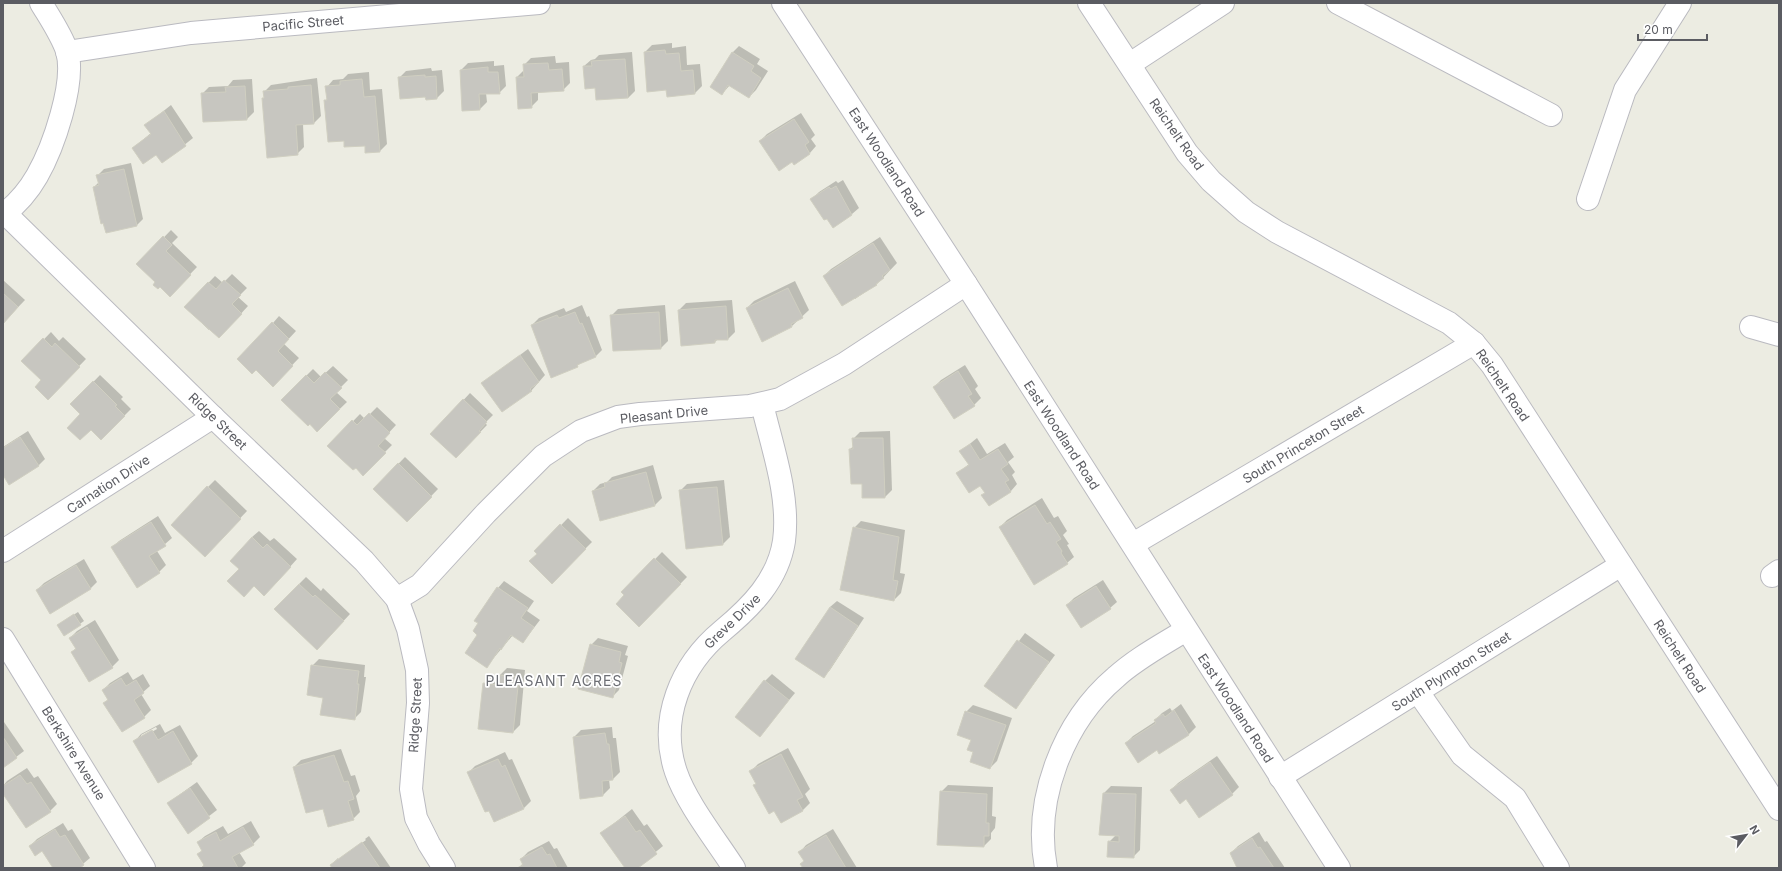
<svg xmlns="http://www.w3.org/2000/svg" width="1782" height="871" font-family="Inter,sans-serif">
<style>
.shadow{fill:#0003;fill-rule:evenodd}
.building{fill:#c7c6c0;stroke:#d0cfc1}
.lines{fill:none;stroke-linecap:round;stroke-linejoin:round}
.minor-casing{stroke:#babac0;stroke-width:24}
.minor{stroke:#fff;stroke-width:22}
.labels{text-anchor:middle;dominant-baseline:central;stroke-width:3.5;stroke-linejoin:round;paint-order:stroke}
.street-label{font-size:13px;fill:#5b5c62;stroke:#fff}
.neighbourhood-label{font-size:14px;letter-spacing:1px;fill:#6c6e74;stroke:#fff}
</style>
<rect width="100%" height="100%" fill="#ecece2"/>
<g class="shadow">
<polygon points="672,43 672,48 686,46 687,65 700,64 702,86 695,93 645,52 652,45"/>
<polygon points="739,46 760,59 757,64 768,71 756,90 749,97 730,85 722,94 732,53"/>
<polygon points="632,52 635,91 628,98 596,87 584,66 591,60 595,59 599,55"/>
<polygon points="555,56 556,63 569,62 570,83 563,90 538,92 538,100 531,107 517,77 524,70 524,65 531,58"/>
<polygon points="494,61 494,66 504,65 506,86 499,93 486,93 487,102 480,109 463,110 461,70 468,63"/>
<polygon points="431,68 432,71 442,70 444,91 437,98 426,96 399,78 406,71"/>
<polygon points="369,72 370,90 382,89 387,144 380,151 366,145 344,140 325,101 328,98 327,87 333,80 343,79 348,74"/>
<polygon points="317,78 321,116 314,123 303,124 304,147 297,154 263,99 265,97 264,92 271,85"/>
<polygon points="252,79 254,112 247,119 204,121 202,94 209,87 228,86 233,80"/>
<polygon points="171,105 193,138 163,162 156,153 133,148 151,133 146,125"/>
<polygon points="801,113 815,135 811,139 816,146 810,153 760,141 767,134"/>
<polygon points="131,163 143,219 136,226 94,187 99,182 97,176 104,169"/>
<polygon points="843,180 859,208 852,214 833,226 812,199 819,192 836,181 838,183"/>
<polygon points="171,230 178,237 172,243 197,267 170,295 138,264"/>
<polygon points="880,237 897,263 877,284 855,299 824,276 831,269"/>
<polygon points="232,274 247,288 238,297 248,306 226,330 210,328 209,330 185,307 215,276 223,283"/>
<polygon points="3,280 25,300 3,323"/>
<polygon points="795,281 809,310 792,326 763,340 747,308 754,301"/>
<polygon points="732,300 735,332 728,339 718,339 715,342 679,310 686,303"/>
<polygon points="582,305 587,317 589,316 602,350 595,357 582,362 577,366 532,325 539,318 564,308 566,312"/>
<polygon points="665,305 668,341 661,348 614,350 611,316 618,309"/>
<polygon points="279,316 296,331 284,344 299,358 273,385 273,323"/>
<polygon points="51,332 59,341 63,337 86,359 48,398 43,380 23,361"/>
<polygon points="528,349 545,375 531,391 483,383"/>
<polygon points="965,365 978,386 975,389 981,398 974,405 934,387 941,380"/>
<polygon points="333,366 348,380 336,392 347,402 317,431 282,400 313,369 321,377"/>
<polygon points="100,375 123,397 121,399 131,409 101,439 72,404"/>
<polygon points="470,393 493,415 485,423 487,425 456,457 432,434"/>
<polygon points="377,407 396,425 384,438 392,445 363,474 329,446 360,414 365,419"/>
<polygon points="28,431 45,459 38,466 3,473 3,447"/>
<polygon points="890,431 892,490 885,497 863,483 850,449 854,446 853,439 860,432"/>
<polygon points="977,438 987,454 1005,443 1014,457 1008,462 1015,472 1012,475 1017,484 1011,491 989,505 983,495 986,492 981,484 958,473 969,464 961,451"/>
<polygon points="405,457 438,489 407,521 374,489"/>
<polygon points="653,465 662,498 655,505 601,519 593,491 600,484 607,482 612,477"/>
<polygon points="215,480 247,511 212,548 208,487"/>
<polygon points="724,480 730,537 723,544 687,548 680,491 687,484"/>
<polygon points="1042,498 1054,518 1058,516 1067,531 1063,535 1069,544 1067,545 1074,557 1067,563 1000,527 1007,520"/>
<polygon points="158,516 172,538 157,551 166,565 159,572 112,548 119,541"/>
<polygon points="568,518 592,542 552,582 536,551"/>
<polygon points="861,521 905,530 900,573 905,574 901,593 894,600 854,528"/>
<polygon points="259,531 270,541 274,538 297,559 271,588 240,569 252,537"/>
<polygon points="662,552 687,577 639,626 626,595 623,592"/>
<polygon points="84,559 97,582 90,589 37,590 44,583"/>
<polygon points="306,577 321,591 323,588 350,614 324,642 299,584"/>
<polygon points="1103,580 1117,602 1110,608 1067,605 1074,598"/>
<polygon points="504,581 534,601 527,611 540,620 523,642 513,635 487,666 478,635 498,588"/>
<polygon points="837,601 864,618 830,670 823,677 830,607"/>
<polygon points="78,612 84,621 64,635 58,625"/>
<polygon points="95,620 119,660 112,667 89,681 72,652 76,648 70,638 77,631"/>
<polygon points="1025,633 1055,655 1016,708 985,686"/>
<polygon points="598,638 628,646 625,655 628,656 619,690 612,697 591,645"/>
<polygon points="319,659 365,665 364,677 366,677 361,712 354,719 324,697 312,666"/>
<polygon points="507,668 525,670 520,725 513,732 484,684 491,677 500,678 500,675"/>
<polygon points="128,672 133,680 143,674 150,686 141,694 151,710 144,717 105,703 108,699 103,690 110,683"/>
<polygon points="772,674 795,693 766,728 765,681"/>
<polygon points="1181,704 1196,727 1189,734 1159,753 1157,749 1126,743 1133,736 1156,721 1155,720 1162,713 1170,708 1172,711"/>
<polygon points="973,705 1012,718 997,761 990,768 974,752 966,712"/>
<polygon points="3,722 4,722 24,751 3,767"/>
<path d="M160 724 165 733 180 725 198 756 191 763 135 741 141 734ZM156 727 157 729 141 738V735Z"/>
<polygon points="612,727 613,738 616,738 620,772 613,779 609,779 610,788 603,795 581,797 574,737 581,730"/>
<polygon points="788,748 810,789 805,794 810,803 803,810 781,821 775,809 755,785 757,783 751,771 758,764"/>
<polygon points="341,749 351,776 355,775 360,791 356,796 360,812 353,819 324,808 294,767 301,760"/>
<polygon points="505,752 509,760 512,759 531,801 524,808 495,821 468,773 475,766"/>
<polygon points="1217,756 1239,787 1232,794 1186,798 1171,790 1178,783"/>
<polygon points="27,768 34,778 38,776 57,804 50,811 3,792 3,786 7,781"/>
<polygon points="197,782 217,810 188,832 168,803"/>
<polygon points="948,785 993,787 992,816 996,817 995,828 991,833 991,839 984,846 941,792"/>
<polygon points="1111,786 1142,787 1140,850 1133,857 1109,842 1116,835 1104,793"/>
<polygon points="632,809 644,826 647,824 663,846 636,868 626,868 602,833"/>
<polygon points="251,821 260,837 253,844 239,852 246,863 241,868 202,868 204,864 199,854 202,850 198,842 205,836 223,826 228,834"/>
<polygon points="63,823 68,831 72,829 90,858 78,868 54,868 43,850 30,846 37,839"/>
<polygon points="833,829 857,868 804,868 805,860 800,852 806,845"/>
<polygon points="1259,832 1265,842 1267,841 1285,868 1238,868 1231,853 1238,846"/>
<polygon points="369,836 391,868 334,868 331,865 338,858 338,860 366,840 365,839"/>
<polygon points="549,841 554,849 557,848 568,868 519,868 523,863 521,859 528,852"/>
</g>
<g class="building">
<polygon points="665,50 666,54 679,53 681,71 693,70 695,94 667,97 666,90 647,92 644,52"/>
<polygon points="732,52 754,66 751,71 761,78 749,98 728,85 722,95 710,87"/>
<polygon points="625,59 628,98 596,100 595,88 585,89 583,66 592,66 591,61"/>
<polygon points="548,63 549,70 562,69 564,91 531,93 532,108 518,109 516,77 524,77 523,64"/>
<polygon points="488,67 488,72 498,72 500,94 479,94 480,110 462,111 460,70"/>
<polygon points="425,75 425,77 436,76 437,99 426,100 425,97 400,99 398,77"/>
<polygon points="362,79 364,97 375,96 380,152 365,153 365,146 344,147 344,141 328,142 324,100 327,100 325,86 340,85 340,81"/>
<polygon points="311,85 314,124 296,125 298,155 267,158 262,98 264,98 263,91 288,89 288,87"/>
<polygon points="245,86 247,120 203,122 201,93 226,92 225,87"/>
<polygon points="164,111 186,146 162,163 156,155 143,164 132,148 151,134 144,125"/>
<polygon points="794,119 809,142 805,145 810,154 794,165 792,162 779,171 759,141"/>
<polygon points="124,169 137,226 106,233 103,223 101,224 93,187 99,185 96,175"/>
<polygon points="836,186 852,215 833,228 827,219 824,220 810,199 829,187 831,189"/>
<polygon points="163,236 172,245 166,251 191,275 170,297 160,287 158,289 153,285 155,282 136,264"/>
<polygon points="873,243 890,270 882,276 884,278 876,284 877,285 842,306 823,276"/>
<polygon points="224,280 241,295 232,304 242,314 219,338 184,307 208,282 216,289"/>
<polygon points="788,288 803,318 791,324 792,327 762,342 746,308"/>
<polygon points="3,293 18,307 3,324"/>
<polygon points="726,306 728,340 715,340 715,343 681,346 678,310"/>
<polygon points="575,312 580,324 582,323 596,357 577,365 578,367 551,378 531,325 557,315 559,318"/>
<polygon points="659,312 661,349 613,351 610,315"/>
<polygon points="272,322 289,339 278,351 293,366 273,387 256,370 252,374 237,359"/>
<polygon points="43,338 52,347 55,343 80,367 48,400 35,387 41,380 21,361"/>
<polygon points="520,355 539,382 530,389 532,391 502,412 481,383"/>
<polygon points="958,371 972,394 968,396 975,406 954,419 933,387"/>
<polygon points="325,372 342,388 330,399 340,409 317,432 310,424 308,426 281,400 306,375 314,383"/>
<polygon points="93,381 117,405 115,406 125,416 101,440 91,430 80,440 67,428 80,414 70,404"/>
<polygon points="463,399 487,422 479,431 481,432 456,458 430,434"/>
<polygon points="369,413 390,433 378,446 386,453 363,476 356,468 353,470 327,446 352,420 357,425"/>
<polygon points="20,437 39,466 9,485 3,475 3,448"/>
<polygon points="852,438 883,438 885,498 862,498 862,484 851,484 849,449 853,449"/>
<polygon points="970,444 980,460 998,449 1008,464 1001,469 1009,480 1005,482 1011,492 989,506 981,495 985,493 980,486 969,493 956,473 969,465 959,451"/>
<polygon points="398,463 432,497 407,522 373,489"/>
<polygon points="646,472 655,506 600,521 592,491 605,487 604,483"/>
<polygon points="207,486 241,519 205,557 171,525"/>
<polygon points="717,487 723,545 686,549 679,490"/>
<polygon points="1035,505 1047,524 1050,522 1061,539 1056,542 1062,551 1061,553 1068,564 1034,585 999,527"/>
<polygon points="151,522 166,546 149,556 160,573 137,588 111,547"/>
<polygon points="560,524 586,549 552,584 529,561 537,554 534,551"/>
<polygon points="853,527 899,537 893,580 898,581 894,601 840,590"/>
<polygon points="252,537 263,548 267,544 291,567 264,596 254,586 244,597 227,581 239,569 230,561"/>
<polygon points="654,558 681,584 639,627 616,604 624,595 621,592"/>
<polygon points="76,565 91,589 50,614 36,590"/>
<polygon points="299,584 313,597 315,595 344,621 317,650 274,609"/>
<polygon points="1096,586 1111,609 1081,628 1066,605"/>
<polygon points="497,587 528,608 521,618 534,627 523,643 511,635 501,650 500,648 487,668 465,653 477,635 473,631 478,623 474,621"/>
<polygon points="830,607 858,626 824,678 795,659"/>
<polygon points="74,614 81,625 64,636 57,625"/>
<polygon points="87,627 113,668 89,682 71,652 76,649 69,638"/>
<polygon points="1017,640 1049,662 1016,709 984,686"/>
<polygon points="590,644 621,652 619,662 622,663 613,698 578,689"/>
<polygon points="311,665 359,671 357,684 359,684 355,720 320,715 323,698 307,695"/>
<polygon points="499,675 519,677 513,733 478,729 483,683 498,685"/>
<polygon points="121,678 126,686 136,680 144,693 134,700 145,718 122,732 103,703 108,700 102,690"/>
<polygon points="764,680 789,700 760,737 735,717"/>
<polygon points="1174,710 1189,735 1159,754 1157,750 1138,763 1125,743 1156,723 1154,720 1163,714 1165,717"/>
<polygon points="965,711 1006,725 990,769 970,762 973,752 967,750 971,740 957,735"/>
<polygon points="152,730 158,740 173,731 192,764 158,783 133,741"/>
<polygon points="605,733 607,744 609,744 613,780 602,781 603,796 580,799 573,737"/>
<polygon points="3,737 17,758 3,768"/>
<polygon points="781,754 803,797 797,800 803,811 781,823 774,811 769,814 753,785 756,784 749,771"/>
<polygon points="334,755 344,782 348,781 354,799 348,801 354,820 328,827 323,809 306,813 293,767"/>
<polygon points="498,759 502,767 505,765 524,809 494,822 489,811 485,812 467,772"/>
<polygon points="1210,762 1233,795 1199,818 1186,799 1180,804 1170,790"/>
<polygon points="20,775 27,784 31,782 51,812 26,828 3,794 3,786"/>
<polygon points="190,788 210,818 188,834 167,803"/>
<polygon points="940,791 987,794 986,823 989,823 989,836 984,836 984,847 937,845"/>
<polygon points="1103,793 1136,794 1134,858 1107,857 1108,841 1119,842 1119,836 1099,835"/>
<polygon points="625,816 636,832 640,830 657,854 638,868 625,868 600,833"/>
<polygon points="243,827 254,845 232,857 238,868 201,868 204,865 197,854 202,851 197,842 216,832 220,841"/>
<polygon points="55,829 60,837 65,835 84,865 80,868 53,868 42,851 35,856 29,846"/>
<polygon points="826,835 846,868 803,868 800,864 804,861 798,852"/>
<polygon points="1252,838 1258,848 1260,847 1274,868 1237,868 1230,853"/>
<polygon points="362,842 380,868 332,868 330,865"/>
<polygon points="542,847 547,855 550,854 557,868 517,868 523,865 520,859"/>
</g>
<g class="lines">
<g class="minor-casing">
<g id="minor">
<polyline points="783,3 966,284 1339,868"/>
<polyline points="1089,3 1187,153 1211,181 1246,212 1277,232 1449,323 1474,343 1492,365 1779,809"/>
<polyline points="1338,3 1551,115"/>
<polyline points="67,52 191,33 539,3"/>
<polyline points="1130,64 1223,3"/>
<polyline points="1588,199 1625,90 1680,3"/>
<polyline points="5,213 213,417 364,561 397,599 408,629 417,670 418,703 411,789 416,818 429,844 444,868"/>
<path d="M3 215C16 205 29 190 37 176 53 148 76 83 67 51 61 34 50 18 41 3"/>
<polyline points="1751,327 1779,335"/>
<polyline points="1133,544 1474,343"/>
<polyline points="3,551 213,417"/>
<polyline points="1772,576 1779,571"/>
<polyline points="397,599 420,585 486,513 543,456 581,431 618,417 640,414 750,406 780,399 844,364 966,284"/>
<polyline points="3,639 144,868"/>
<polyline points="1418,692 1462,755 1515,798 1558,868"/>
<polyline points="1280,777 1621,565"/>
<path d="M734 868C716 840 686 802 676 772 658 719 681 665 722 631 751 607 778 580 784 541 790 496 772 447 762 404"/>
<path d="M1046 868C1033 800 1063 722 1116 677 1137 658 1162 645 1186 630"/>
</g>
</g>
<use href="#minor" class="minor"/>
</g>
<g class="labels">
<g class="street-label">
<text transform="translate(303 23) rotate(-5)">Pacific Street</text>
<text transform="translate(1177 134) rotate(55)">Reichelt Road</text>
<text transform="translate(887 162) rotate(57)">East Woodland Road</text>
<text transform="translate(1503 385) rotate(56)">Reichelt Road</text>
<text transform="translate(664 414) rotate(-6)">Pleasant Drive</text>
<text transform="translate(218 421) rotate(44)">Ridge Street</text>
<text transform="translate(1062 435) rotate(57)">East Woodland Road</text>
<text transform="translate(1303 444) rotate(-31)">South Princeton Street</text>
<text transform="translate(108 484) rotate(-33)">Carnation Drive</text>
<text transform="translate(732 621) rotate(-44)">Greve Drive</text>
<text transform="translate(1680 656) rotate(57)">Reichelt Road</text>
<text transform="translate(1451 671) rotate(-32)">South Plympton Street</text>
<text transform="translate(1236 708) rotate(57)">East Woodland Road</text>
<text transform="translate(415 715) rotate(-87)">Ridge Street</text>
<text transform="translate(74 753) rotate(58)">Berkshire Avenue</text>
</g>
<g class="neighbourhood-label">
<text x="554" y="680">PLEASANT ACRES</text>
</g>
</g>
<rect width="1782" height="871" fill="none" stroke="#5b5c62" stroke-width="8"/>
<g transform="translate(1746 835) rotate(59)" stroke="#ffffff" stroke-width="3" paint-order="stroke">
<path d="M0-3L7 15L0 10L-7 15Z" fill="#5b5c62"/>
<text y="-6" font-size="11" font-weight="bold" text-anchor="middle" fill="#5b5c62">N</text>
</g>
<path d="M1638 34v6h69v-6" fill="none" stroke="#5b5c62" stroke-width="2"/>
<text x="1644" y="34" font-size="12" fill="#5b5c62" stroke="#ffffff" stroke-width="3" paint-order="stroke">20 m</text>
</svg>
